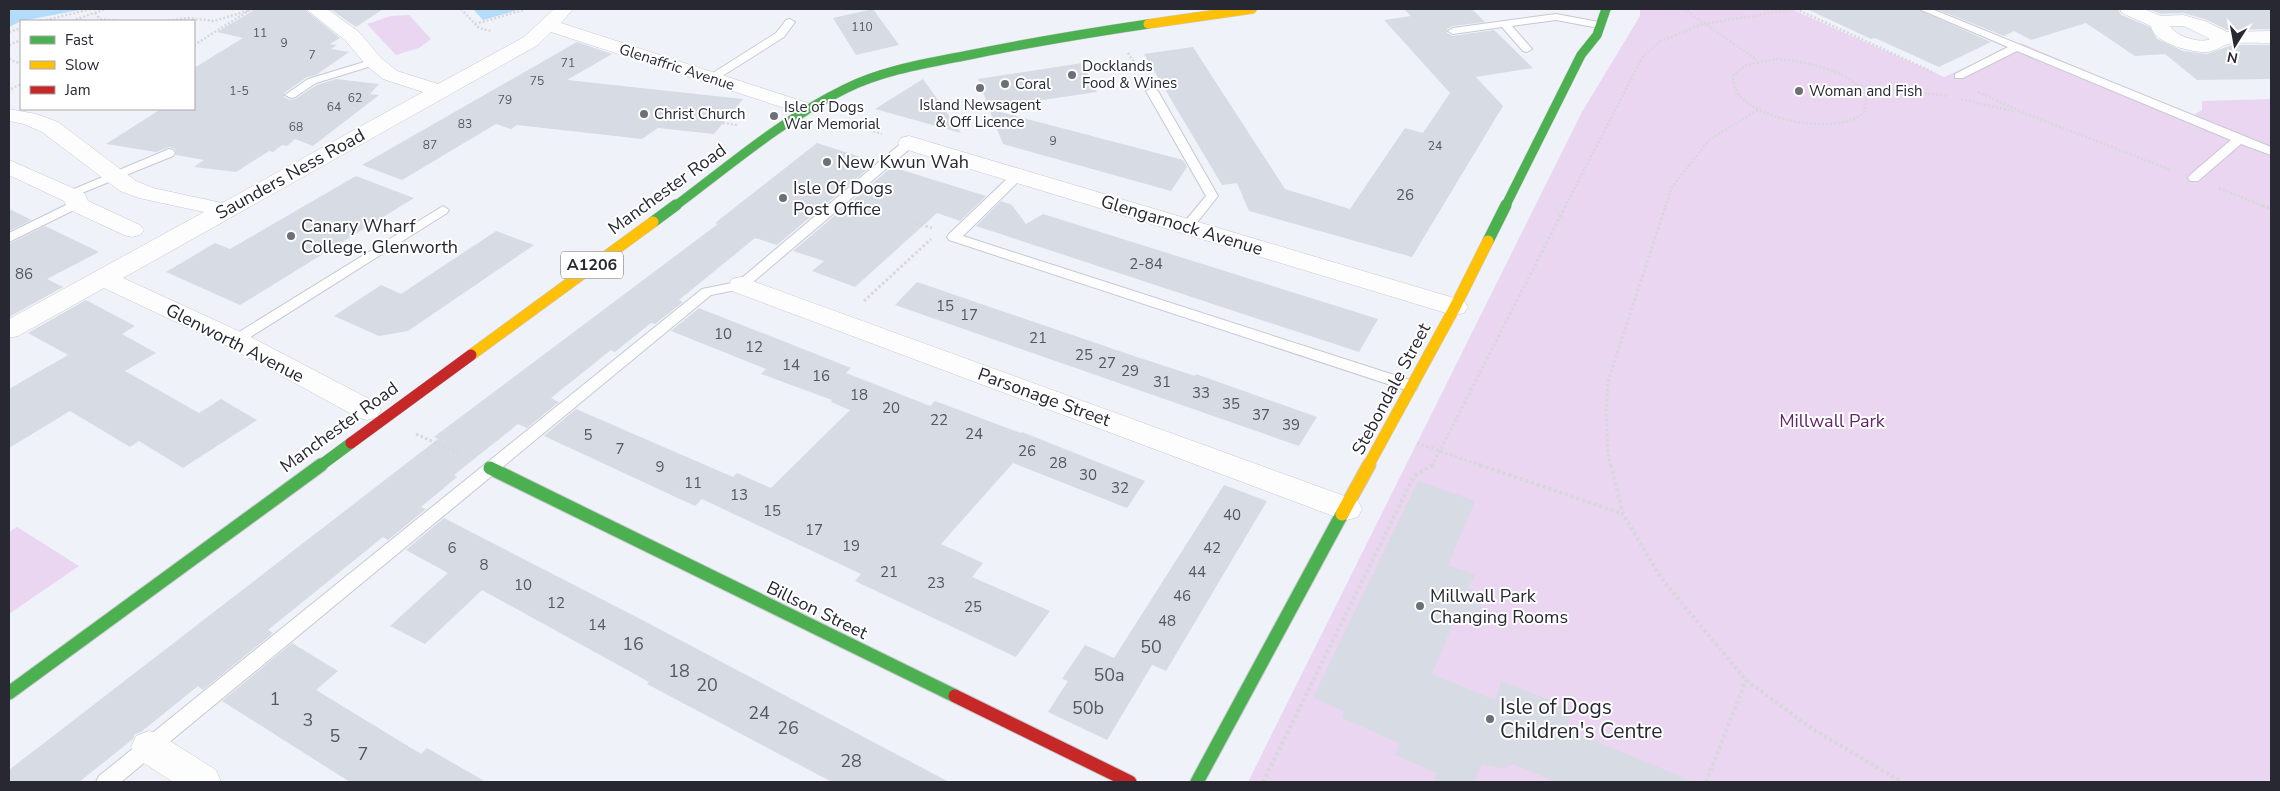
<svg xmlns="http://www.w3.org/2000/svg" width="2280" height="791" font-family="'Nunito Sans',sans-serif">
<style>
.green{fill:#ead6f1}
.water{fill:#b2dcf7}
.building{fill:#d7dbe3}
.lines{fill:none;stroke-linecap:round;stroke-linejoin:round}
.lane-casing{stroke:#c7c9d1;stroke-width:2}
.street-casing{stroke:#c7c9d1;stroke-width:1}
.fast-far2-casing{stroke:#c7c9d1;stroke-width:10}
.fast-far1-casing{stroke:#c7c9d1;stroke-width:12}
.fast-casing{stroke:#c7c9d1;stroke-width:15}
.slow-far2-casing{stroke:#c7c9d1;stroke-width:10}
.slow-far1-casing{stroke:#c7c9d1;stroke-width:12}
.slow-casing{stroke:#c7c9d1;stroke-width:15}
.jam-far1-casing{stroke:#c7c9d1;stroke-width:12}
.jam-casing{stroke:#c7c9d1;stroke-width:15}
.path-far2{stroke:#d7d8db;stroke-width:2.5;stroke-dasharray:2 2;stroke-linecap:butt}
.path-far1{stroke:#d7d8db;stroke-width:3;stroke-dasharray:2.5 2.5;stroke-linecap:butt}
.path{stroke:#d7d8db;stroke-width:4;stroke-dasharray:3 3;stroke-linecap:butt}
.lane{fill:#fdfdfe;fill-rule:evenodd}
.street{fill:#fdfdfe;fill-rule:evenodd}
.fast-far2{stroke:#4caf50;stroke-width:9}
.fast-far1{stroke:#4caf50;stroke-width:11}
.fast{stroke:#4caf50;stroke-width:13}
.slow-far2{stroke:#ffc107;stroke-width:9}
.slow-far1{stroke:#ffc107;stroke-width:11}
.slow{stroke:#ffc107;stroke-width:13}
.jam-far1{stroke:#c62828;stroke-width:11}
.jam{stroke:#c62828;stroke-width:13}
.poi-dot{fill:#6d6f77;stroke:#fff;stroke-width:2}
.labels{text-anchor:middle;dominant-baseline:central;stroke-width:4;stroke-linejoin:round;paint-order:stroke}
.far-number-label{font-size:12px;fill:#565860}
.far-poi-label{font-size:15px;fill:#272831;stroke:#fff;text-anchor:start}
.far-street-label{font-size:15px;fill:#272831;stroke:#fff}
.number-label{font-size:15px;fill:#565860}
.shield{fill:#fff;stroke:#68686f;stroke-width:1}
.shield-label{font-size:16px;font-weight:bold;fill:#272831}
.poi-label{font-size:18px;fill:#272831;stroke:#fff;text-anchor:start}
.street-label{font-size:18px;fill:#272831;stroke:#fff}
.park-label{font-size:18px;fill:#63266a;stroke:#fff}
.near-number-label{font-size:18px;fill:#565860}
.near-poi-label{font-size:21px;fill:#272831;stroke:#fff;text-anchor:start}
</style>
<rect width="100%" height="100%" fill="#f0f2fa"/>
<g class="green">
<polygon points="1640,9 1791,9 1944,77 2021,43 2191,116 2202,110 2202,101 2271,99 2271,782 1248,782 1582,112 1640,16"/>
<polygon points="409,15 431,39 419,48 396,55 367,24 391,16"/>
<polygon points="17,527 79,566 9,614 9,532"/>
</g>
<g class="water">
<polygon points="9,9 85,9 21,21 9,27"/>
<polygon points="473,9 521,9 483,20"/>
</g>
<g class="building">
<polygon points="256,9 304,9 340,38 330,44 337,45 331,49 349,52 316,75 307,77 284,93 284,97 290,100 295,99 317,85 336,79 379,84 370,94 379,95 313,146 295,139 287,146 282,145 273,152 269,151 236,172 194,167 204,160 176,155 175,149 169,147 156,152 106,144 161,109 194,109 194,68 243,38 217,32"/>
<polygon points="330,9 383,9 356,27"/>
<polygon points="873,9 899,45 856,55 833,18"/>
<polygon points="1404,9 1472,9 1485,22 1453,26 1447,29 1447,33 1453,36 1494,30 1533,68 1476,77 1503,106 1412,257 1249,211 1237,183 1222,185 1144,54 1193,47 1285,189 1350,209 1405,128 1423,133 1450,93 1384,20 1411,16"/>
<polygon points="1807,9 1917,9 1991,42 1939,67 1875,38 1871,39"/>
<polygon points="1936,9 2118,9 2121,15 2150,27 2157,39 2183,51 2207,54 2232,45 2271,45 2271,79 2197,80 2165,54 2135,56 2086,23 2031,40 2014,31 2004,36"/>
<polygon points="2148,9 2271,9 2271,29 2227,30 2205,19 2183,13 2161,14"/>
<polygon points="577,42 612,54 567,80 743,99 714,134 658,128 642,139 517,125 511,129 496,124 402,180 362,165"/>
<polygon points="1082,63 1097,92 989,108 978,79"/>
<polygon points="923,79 933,93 961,133 875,109"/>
<polygon points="989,109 1183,160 1187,167 1171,191 1003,144"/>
<polygon points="817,143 876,162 777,245 755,238 679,300 683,302 655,324 651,323 615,352 611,350 551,398 559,402 527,428 518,424 454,475 457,477 421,507 426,509 388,540 383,537 268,630 273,633 203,690 198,686 141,732 135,734 133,739 79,782 9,782 9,770 438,439 434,437 718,224 715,223"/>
<polygon points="892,167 986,196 960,221 937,213 855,287 812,271 824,261 793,251"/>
<polygon points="356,176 414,198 240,305 166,272 215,243 230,249"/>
<polygon points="1001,201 1012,205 1026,224 1043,214 1378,319 1359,352 976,226"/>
<polygon points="9,209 32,220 9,231"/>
<polygon points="45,226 99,252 47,279 63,287 9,317 9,244"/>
<polygon points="496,231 534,245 408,331 379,336 334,316 381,285 401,294"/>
<polygon points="917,282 1128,354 1195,376 1196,374 1317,417 1299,446 895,305"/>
<polygon points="86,300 135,326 122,334 156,353 125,371 199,413 221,399 257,420 183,468 139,441 130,447 70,411 9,448 9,389 68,355 28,333"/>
<polygon points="699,308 851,368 846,373 887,389 930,406 935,401 1021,433 1022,432 1145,481 1127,508 1013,463 941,544 983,563 972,577 1050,611 1016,657 855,581 861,574 702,499 695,506 544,436 576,409 733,477 737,473 771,488 850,410 831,402 832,400 761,374 766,369 671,331"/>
<polygon points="1418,481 1475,501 1448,565 1475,575 1468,588 1486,595 1475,623 1456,617 1432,674 1495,700 1501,681 1572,709 1566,729 1694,782 1555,782 1513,764 1504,769 1482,764 1474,782 1433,782 1437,773 1395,755 1399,743 1342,718 1344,711 1313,698"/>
<polygon points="1224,485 1267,501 1166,671 1152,665 1107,740 1048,712 1068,681 1062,679 1085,645 1114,658"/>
<polygon points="444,518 646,622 949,782 832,782 647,684 649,682 482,590 425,644 390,626 448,573 406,550"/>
<polygon points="292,643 338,671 316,690 421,754 427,748 486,782 350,782 222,701"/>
</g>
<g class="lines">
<g class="lane-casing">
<g id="lane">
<polygon points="1919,9 1932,9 2271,147 2271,155 2241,144 2198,181 2190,181 2188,178 2190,175 2231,140 2017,51 1963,78 1955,78 1955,74 2008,47"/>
<polygon points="1556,14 1599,22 1604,25 1599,28 1556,20 1512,26 1532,49 1527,52 1523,51 1502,27 1453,34 1448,31 1453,28"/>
<polygon points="790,19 795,22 784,37 716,80 708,80 708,76 776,33 786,20"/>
<polygon points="374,59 378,60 378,64 316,83 295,97 291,98 285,95 308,79"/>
<polygon points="1152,88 1158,91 1218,196 1192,229 1187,230 1181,226 1206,196 1146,91"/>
<polygon points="909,139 915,143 913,146 746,288 711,295 121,782 96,782 99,776 702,289 737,282 905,140"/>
<polygon points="169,149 173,150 175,153 173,156 72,197 64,197 62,194"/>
<polygon points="1017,172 1021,173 1023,176 1021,179 963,236 1416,382 1418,386 1416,390 1406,390 949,240 947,237 949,234 1013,173"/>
<polygon points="76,200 80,201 82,204 80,207 9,242 9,233"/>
<polygon points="443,206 449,210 447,213 241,343 231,343 229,340 231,337"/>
</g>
</g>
<g class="street-casing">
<g id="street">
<polygon points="306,9 327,9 359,32 381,58 397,71 438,84 524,37 554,9 573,9 561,23 814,105 817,109 814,113 807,115 800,113 551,32 538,45 123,278 245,334 377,403 381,410 377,417 367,420 357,417 227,346 104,288 18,336 9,338 9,319 204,212 139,198 120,191 42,132 24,124 9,121 9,109 36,114 58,122 136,181 153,188 222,203 423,92 383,79 367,66 345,40"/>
<path d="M2120 9H2144L2161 16 2183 15 2205 21 2227 32 2271 31V43C2261 43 2236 42 2228 44 2221 46 2216 51 2207 52 2192 53 2153 43 2151 26L2122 13ZM2170 26H2184L2210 39C2200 44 2175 36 2170 26Z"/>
<polygon points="909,136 1464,301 1468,307 1464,313 1455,315 1446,313 901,148 898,143 901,138"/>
<polygon points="9,160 84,193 88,201 140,225 144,230 140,235 132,237 124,235 68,209 64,201 9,175"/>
<polygon points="741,277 1358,501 1362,509 1358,517 1347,520 1336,517 732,291 729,285 732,279"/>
<polygon points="149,731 162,736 216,770 221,782 173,782 136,758 131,747 136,736"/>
</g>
</g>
<g class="fast-far2-casing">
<g id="fast-far2">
<path d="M674 207C729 166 783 119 845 89 883 70 928 63 969 55 1028 43 1088 33 1148 24"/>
<polyline points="1505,207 1581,55 1597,35 1606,9"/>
</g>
</g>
<g class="fast-far1-casing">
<g id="fast-far1">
<polyline points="653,222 676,205"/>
<polyline points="1488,241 1506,205"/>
<polyline points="320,466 351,443"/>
</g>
</g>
<g class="fast-casing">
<g id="fast">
<polyline points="490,468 955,696"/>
<polyline points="9,693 321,465"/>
<polyline points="1197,782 1342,514"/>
</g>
</g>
<g class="slow-far2-casing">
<polyline id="slow-far2" points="1148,24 1252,9"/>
</g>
<g class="slow-far1-casing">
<g id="slow-far1">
<polyline points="471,355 653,222"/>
<polyline points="1368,466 1455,307 1488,241"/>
</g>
</g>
<g class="slow-casing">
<polyline id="slow" points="1342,514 1369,465"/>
</g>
<g class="jam-far1-casing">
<polyline id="jam-far1" points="351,443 471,355"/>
</g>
<g class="jam-casing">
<polyline id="jam" points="955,696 1130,782"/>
</g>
<g class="path-far2">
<polyline points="461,9 479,28 491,31"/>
<polyline points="1684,9 1757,60"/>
<polyline points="1796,9 1935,73"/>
<polyline points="95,13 100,19 118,21"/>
<polyline points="42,21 91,9"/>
<polyline points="72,21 105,9"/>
<polyline points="168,21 187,18 214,21 250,10"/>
<polyline points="475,24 523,10"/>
<polyline points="9,32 21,28"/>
<polyline points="9,45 21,40"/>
<polyline points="194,45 250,10 256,9"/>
<polyline points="1128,53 1140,71"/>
<polyline points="9,59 21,64"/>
<path d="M1776 59C1807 62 1851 69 1867 98L1864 112C1837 140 1723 116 1734 74L1747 65Z"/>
<polyline points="1857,85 1946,96"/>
<polyline points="11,89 21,84"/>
<polyline points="1978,92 2024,113 2171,170"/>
<polyline points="1961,99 2016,112"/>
<polyline points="843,121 882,134"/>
<polyline points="723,123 737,125"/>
<polyline points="2219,188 2265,207"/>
<polyline points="1565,207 1643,56 1661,41 1703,24 1795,9"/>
<polyline points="1665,207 1672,187 1709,140 1759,109"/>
</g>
<g class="path-far1">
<polyline points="2262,205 2271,209"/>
<polyline points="870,208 881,212"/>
<polyline points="911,222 932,228"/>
<polyline points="864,301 931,239"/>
<polyline points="416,434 460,454"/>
<polyline points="1417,443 1483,466"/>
<polyline points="1432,466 1566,205"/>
<polyline points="1611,466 1608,454 1606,413 1608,381 1666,205"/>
</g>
<g class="path">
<polyline points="1480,465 1623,514"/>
<polyline points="1611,465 1623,514 1661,578 1746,680 1811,728 1902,782"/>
<polyline points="1263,782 1414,476 1433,465"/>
<polyline points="1706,782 1746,680"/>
</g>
<use href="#lane" class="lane"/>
<use href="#street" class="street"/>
<use href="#fast-far2" class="fast-far2"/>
<use href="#fast-far1" class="fast-far1"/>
<use href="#fast" class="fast"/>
<use href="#slow-far2" class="slow-far2"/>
<use href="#slow-far1" class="slow-far1"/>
<use href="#slow" class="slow"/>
<use href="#jam-far1" class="jam-far1"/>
<use href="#jam" class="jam"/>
</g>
<g class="poi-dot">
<circle cx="1072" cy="75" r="5"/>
<circle cx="1005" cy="84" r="5"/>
<circle cx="980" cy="88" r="5"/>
<circle cx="1799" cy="91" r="5"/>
<circle cx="644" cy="114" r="5"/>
<circle cx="774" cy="116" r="5"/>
<circle cx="827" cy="162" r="5"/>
<circle cx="783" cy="198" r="5"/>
<circle cx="291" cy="236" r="5"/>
<circle cx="1420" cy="606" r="5"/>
<circle cx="1490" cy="719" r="5"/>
</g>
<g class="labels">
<g class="far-number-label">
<text x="862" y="27">110</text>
<text x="260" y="33">11</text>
<text x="284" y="43">9</text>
<text x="312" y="55">7</text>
<text x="568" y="63">71</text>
<text x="537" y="81">75</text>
<text x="239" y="91">1-5</text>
<text x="355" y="98">62</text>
<text x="505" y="100">79</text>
<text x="334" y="107">64</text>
<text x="465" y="124">83</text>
<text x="296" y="127">68</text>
<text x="1053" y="141">9</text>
<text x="430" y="145">87</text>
<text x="1435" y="146">24</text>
</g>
<g class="far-poi-label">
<text x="1082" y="66">Docklands<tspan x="1082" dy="17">Food &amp; Wines</tspan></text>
<text x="1015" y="84">Coral</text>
<text x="1809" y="91">Woman and Fish</text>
<text x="980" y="105" text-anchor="middle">Island Newsagent<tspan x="980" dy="17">&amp; Off Licence</tspan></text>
<text x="784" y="107">Isle of Dogs<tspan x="784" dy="17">War Memorial</tspan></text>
<text x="654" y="114">Christ Church</text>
</g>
<g class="far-street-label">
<text transform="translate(677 67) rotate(18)">Glenaffric Avenue</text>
</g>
<g class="number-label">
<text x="1405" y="195">26</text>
<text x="1146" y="264">2-84</text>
<text x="24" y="274">86</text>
<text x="945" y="306">15</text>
<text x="969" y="315">17</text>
<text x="723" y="334">10</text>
<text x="1038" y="338">21</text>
<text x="754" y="347">12</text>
<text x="1084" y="355">25</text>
<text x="1107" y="363">27</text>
<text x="791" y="365">14</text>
<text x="1130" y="371">29</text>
<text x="821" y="376">16</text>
<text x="1162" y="382">31</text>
<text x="1201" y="393">33</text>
<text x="859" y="395">18</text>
<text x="1231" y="404">35</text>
<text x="891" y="408">20</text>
<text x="1261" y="415">37</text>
<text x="939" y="420">22</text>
<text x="1291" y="425">39</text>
<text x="974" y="434">24</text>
<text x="588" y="435">5</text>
<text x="620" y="449">7</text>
<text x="1027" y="451">26</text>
<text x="1058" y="463">28</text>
<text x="660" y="467">9</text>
<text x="1088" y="475">30</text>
<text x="693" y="483">11</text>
<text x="1120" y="488">32</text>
<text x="739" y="495">13</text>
<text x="772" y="511">15</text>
<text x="1232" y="515">40</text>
<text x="814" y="530">17</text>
<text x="851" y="546">19</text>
<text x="452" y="548">6</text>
<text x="1212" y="548">42</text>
<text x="484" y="565">8</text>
<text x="889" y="572">21</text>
<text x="1197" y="572">44</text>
<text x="936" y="583">23</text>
<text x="523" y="585">10</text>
<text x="1182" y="596">46</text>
<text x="556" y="603">12</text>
<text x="973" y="607">25</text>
<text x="1167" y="621">48</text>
<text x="597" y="625">14</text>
</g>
<rect class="shield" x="561" y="251.5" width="62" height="27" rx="4"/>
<g class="shield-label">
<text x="592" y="265">A1206</text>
</g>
<g class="poi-label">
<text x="837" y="162">New Kwun Wah</text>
<text x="793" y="188">Isle Of Dogs<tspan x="793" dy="21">Post Office</tspan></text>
<text x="301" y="226">Canary Wharf<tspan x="301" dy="21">College, Glenworth</tspan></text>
<text x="1430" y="596">Millwall Park<tspan x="1430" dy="21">Changing Rooms</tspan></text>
</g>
<g class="street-label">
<text transform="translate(290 174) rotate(-29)">Saunders Ness Road</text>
<text transform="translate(667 189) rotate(-36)">Manchester Road</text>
<text transform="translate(1182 225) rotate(17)">Glengarnock Avenue</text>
<text transform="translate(235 343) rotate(27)">Glenworth Avenue</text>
<text transform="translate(1391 389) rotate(-62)">Stebondale Street</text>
<text transform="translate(1044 397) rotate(20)">Parsonage Street</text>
<text transform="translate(339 427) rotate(-36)">Manchester Road</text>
<text transform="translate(817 610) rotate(26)">Billson Street</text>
</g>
<g class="park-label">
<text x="1832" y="421">Millwall Park</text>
</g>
<g class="near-number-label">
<text x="633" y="644">16</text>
<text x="1151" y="647">50</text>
<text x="679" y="671">18</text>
<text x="1109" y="675">50a</text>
<text x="707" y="685">20</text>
<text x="275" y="699">1</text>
<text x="1088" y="708">50b</text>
<text x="759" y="713">24</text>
<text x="308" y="720">3</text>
<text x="788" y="728">26</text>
<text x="335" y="736">5</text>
<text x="363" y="754">7</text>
<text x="851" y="761">28</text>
</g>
<g class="near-poi-label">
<text x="1500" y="707">Isle of Dogs<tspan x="1500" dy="24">Children's Centre</tspan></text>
</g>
</g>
<rect width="2280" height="791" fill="none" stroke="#272831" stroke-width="20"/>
<rect x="20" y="20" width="175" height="90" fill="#ffffff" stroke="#a9a9ad"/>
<rect x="30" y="36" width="25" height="8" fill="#4caf50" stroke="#a9a9ad"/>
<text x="65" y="45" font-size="15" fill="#272831">Fast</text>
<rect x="30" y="61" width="25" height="8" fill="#ffc107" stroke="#a9a9ad"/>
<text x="65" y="70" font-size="15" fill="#272831">Slow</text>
<rect x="30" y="86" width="25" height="8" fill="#c62828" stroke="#a9a9ad"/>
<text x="65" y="95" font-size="15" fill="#272831">Jam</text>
<g transform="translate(2235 45) rotate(191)" stroke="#ffffff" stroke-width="4" paint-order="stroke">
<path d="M0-4L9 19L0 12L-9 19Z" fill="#272831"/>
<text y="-8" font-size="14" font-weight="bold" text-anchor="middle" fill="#272831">N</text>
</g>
</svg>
